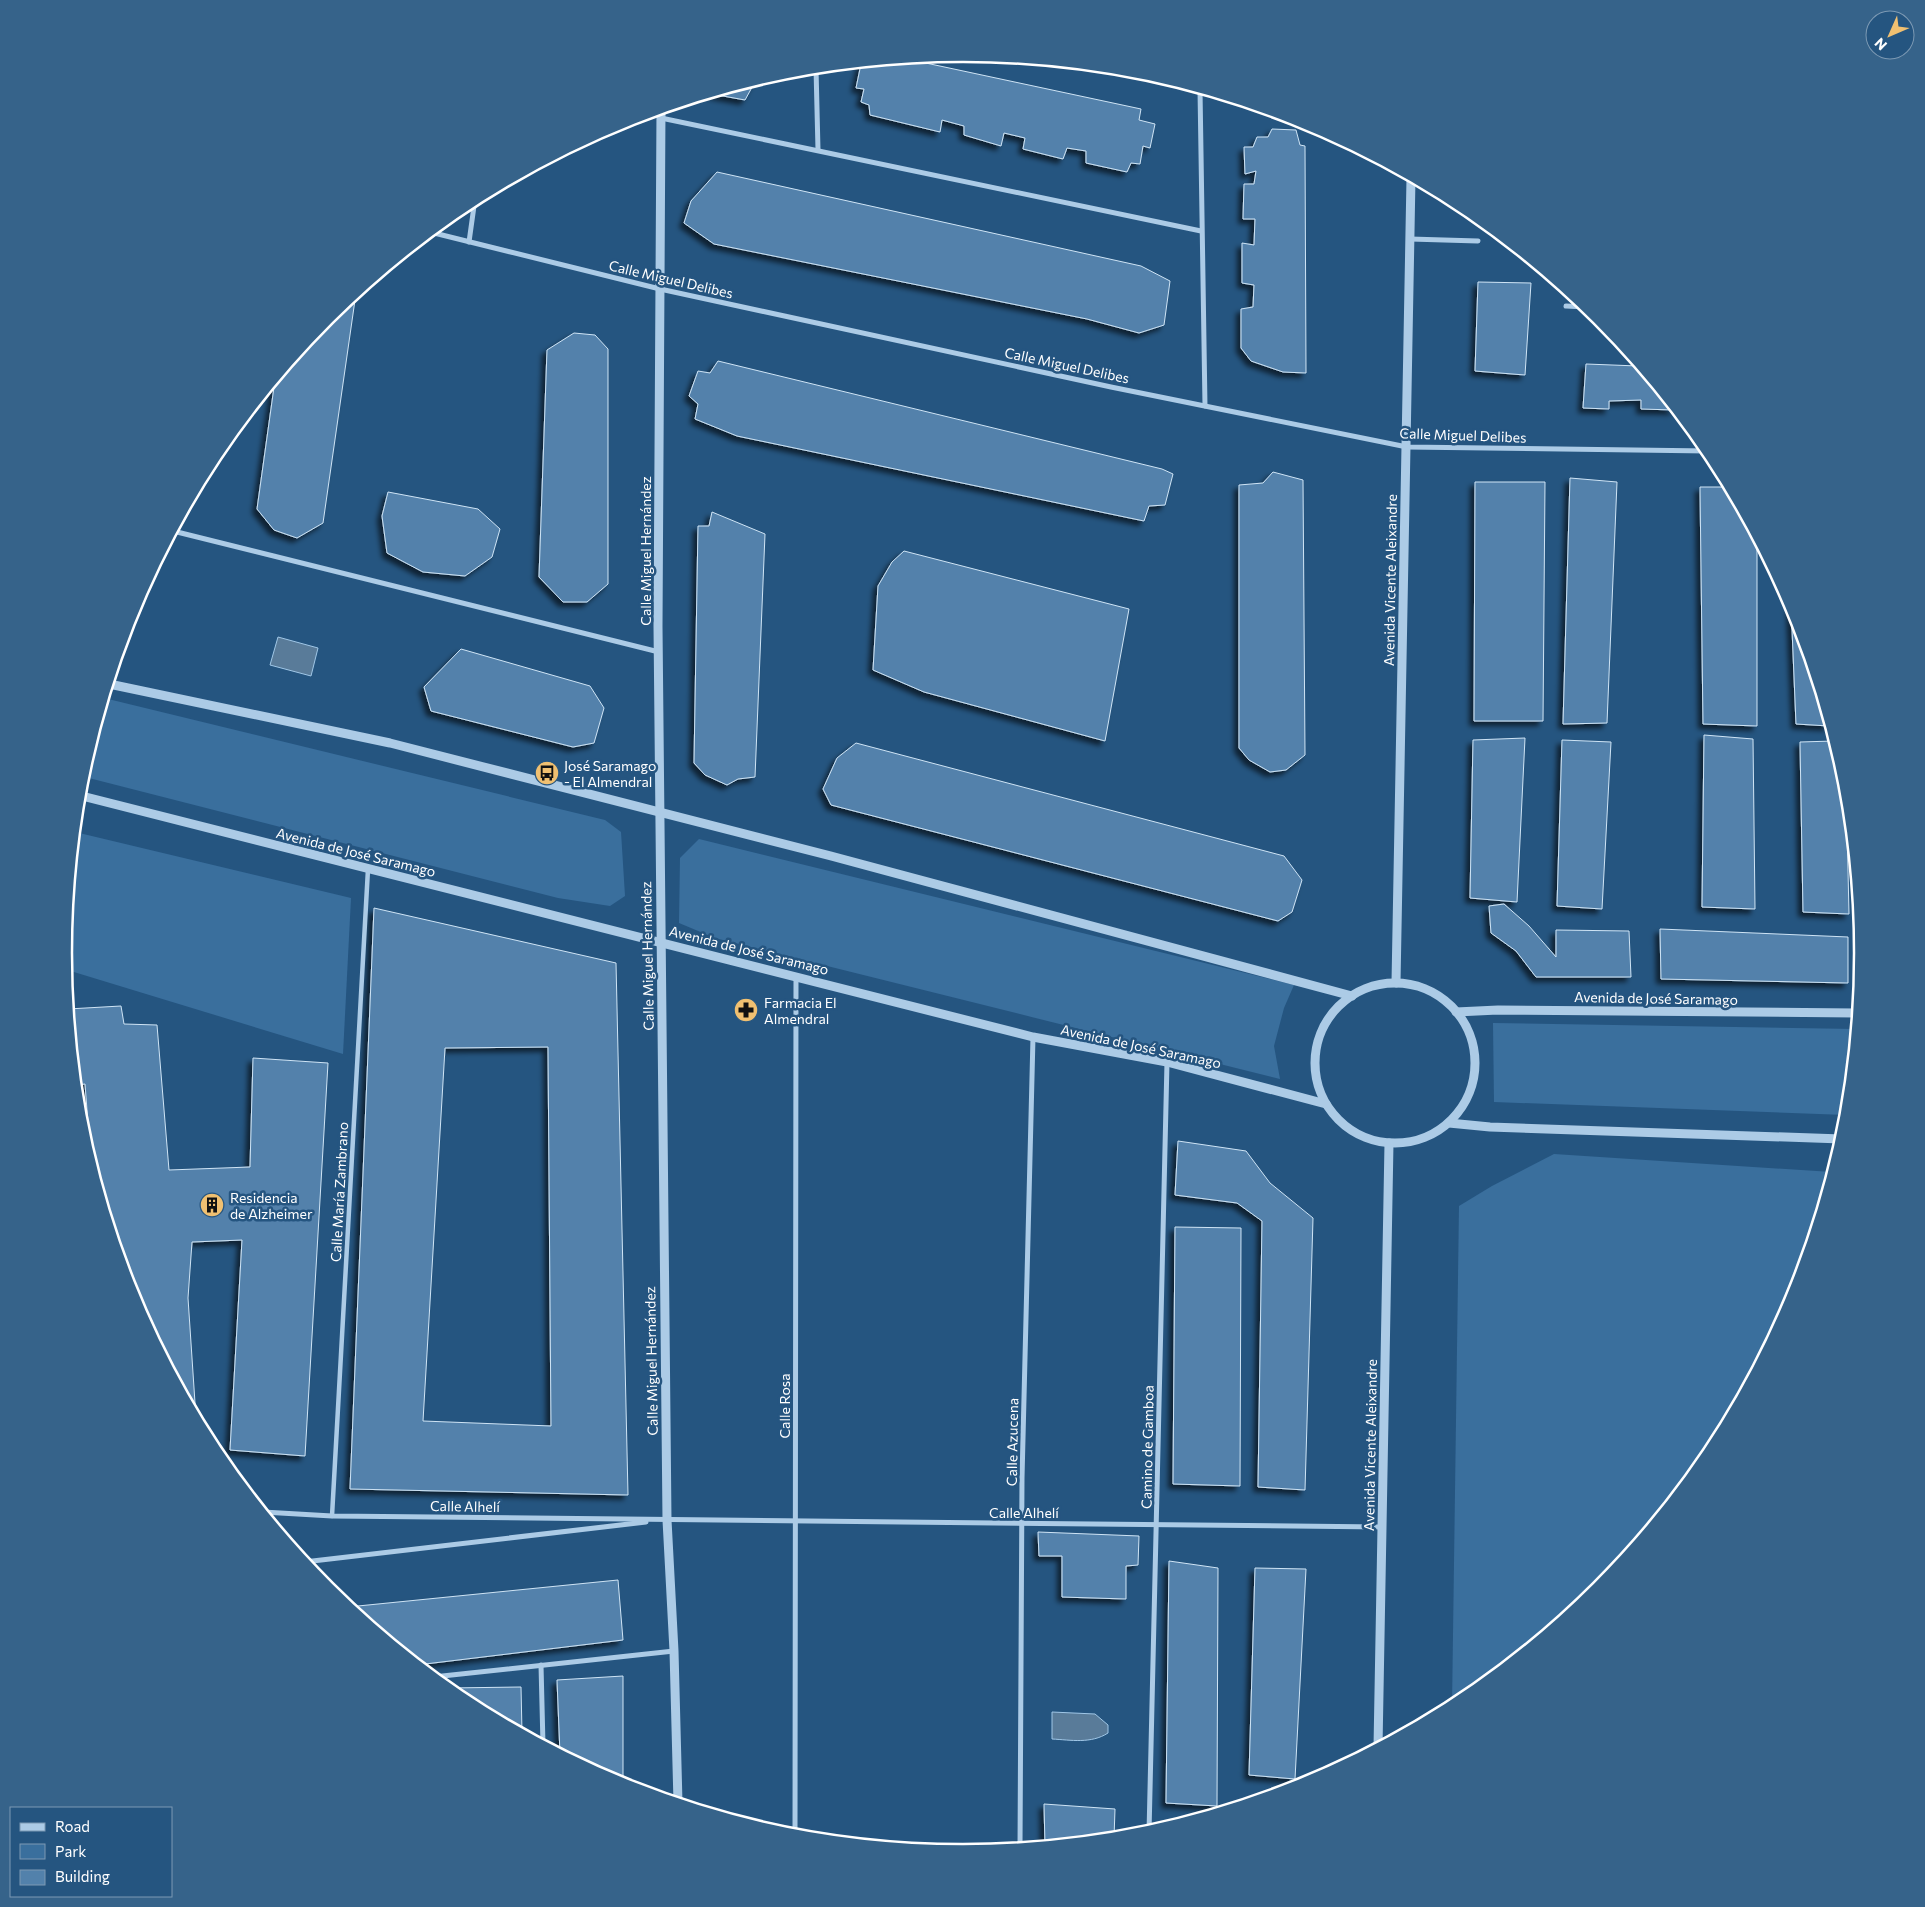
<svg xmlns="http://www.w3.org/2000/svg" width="1925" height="1907" font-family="Commissioner,sans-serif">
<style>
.green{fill:#3a6f9d}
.water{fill:#597b99;stroke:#a0c7e7}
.building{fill:#5281ab;stroke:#cfe4f5;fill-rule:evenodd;filter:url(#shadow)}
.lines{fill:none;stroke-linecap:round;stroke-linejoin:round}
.pedestrian{stroke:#accbe6;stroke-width:4.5}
.minor{stroke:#accbe6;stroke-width:5}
.tertiary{stroke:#accbe6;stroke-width:9}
.labels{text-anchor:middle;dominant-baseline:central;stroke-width:5;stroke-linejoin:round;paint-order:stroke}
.street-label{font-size:14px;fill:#fff;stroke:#255580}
.poi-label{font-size:14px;fill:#fff;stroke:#255580;text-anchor:start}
.rim{fill:none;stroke:#fff;stroke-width:2.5}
</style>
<defs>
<filter id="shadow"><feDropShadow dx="-4.5" dy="4.5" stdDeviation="2.5" flood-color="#0009"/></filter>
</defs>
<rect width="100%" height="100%" fill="#255580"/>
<g class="green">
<polygon points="104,698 605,820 621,832 625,896 610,906 558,898 81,776"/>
<polygon points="75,832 351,898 343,1054 64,969 63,953"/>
<polygon points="699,839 1294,985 1284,1008 1274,1046 1280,1079 715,938 679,923 680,858"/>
<polygon points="1493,1023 1855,1029 1846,1115 1494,1102"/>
<polygon points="1554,1154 1832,1172 1794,1298 1710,1454 1599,1590 1462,1702 1452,1707 1459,1206 1492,1186"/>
</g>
<g class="water">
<polygon points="278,637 318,648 311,676 270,665"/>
<path d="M1052 1712 1095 1714 1108 1725V1733C1091 1744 1071 1740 1052 1739Z"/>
</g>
<g class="building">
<polygon points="907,59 1141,109 1139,120 1155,124 1150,148 1143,146 1140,164 1131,163 1127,172 1086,163 1086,151 1067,148 1063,159 1023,149 1025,138 1004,133 1001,146 964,135 964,126 942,120 940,132 870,115 869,105 861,102 864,89 856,88 861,64"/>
<polygon points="756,80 745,100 712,94"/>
<polygon points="1272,129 1296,130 1300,145 1305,146 1306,373 1283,372 1251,361 1241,348 1241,309 1253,307 1254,285 1242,283 1242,243 1254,245 1255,219 1243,219 1244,184 1254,184 1256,171 1245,174 1244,147 1253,147 1257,137 1268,137"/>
<polygon points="717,172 1141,266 1170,281 1164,325 1139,333 1087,319 714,244 684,223 691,201"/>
<polygon points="1478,282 1531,283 1525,375 1475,371"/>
<polygon points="356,293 323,523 297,538 274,530 257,509 275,380 326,317"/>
<polygon points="574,333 595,335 608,349 608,584 587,602 563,602 539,577 547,350"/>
<polygon points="718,361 1162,469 1173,474 1165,505 1149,506 1144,521 737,436 695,419 698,404 689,396 698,371 710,373"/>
<polygon points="1586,364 1638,366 1675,410 1641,409 1641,400 1609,401 1609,409 1583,408"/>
<polygon points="1273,472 1303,480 1305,755 1286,770 1270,772 1249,760 1239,748 1239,485 1263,483"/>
<polygon points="1570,478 1617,482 1607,723 1563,724"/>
<polygon points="1475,482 1545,482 1543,721 1474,721"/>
<polygon points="1700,487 1729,487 1757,540 1757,726 1703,724"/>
<polygon points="388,492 478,509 500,529 492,557 465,576 423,572 387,553 382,516"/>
<polygon points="712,512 765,534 755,777 738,779 727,785 705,775 694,763 698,526 709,526"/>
<polygon points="904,551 1129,609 1105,741 924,692 873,670 878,586 892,562"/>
<polygon points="1791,605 1794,609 1829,726 1796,724"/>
<polygon points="461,649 590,686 604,708 594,743 573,747 431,711 424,687"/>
<polygon points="1704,735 1753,739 1755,909 1702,907"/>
<polygon points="1525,738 1517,902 1470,898 1473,740"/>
<polygon points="1562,740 1611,742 1602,909 1557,906"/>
<polygon points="1834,741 1846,785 1849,914 1803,912 1800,742"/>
<polygon points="856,743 1284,856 1302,880 1292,912 1278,921 831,805 823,789 837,758"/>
<polygon points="1504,904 1529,926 1556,957 1556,930 1629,931 1631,977 1536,977 1516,951 1491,933 1489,906"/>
<path d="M374 908 616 963 628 1495 350 1489ZM548 1047 551 1426 423 1421 445 1048Z"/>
<polygon points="1660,929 1848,937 1848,983 1661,979"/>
<polygon points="121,1006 124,1024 157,1025 169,1170 250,1167 253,1058 328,1063 305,1456 230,1450 242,1240 192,1242 188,1298 196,1418 131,1298 86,1149 90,1149 85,1084 76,1085 68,1009"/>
<polygon points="1178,1141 1246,1151 1270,1183 1313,1218 1305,1490 1258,1487 1262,1221 1237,1203 1175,1195"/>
<polygon points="1175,1227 1241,1228 1240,1486 1173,1484"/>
<polygon points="1038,1532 1139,1536 1138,1565 1126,1566 1126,1599 1062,1597 1062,1556 1039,1556"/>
<polygon points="1169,1561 1218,1568 1217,1806 1166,1803"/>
<polygon points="1255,1568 1306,1569 1295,1779 1249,1775"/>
<polygon points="618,1580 623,1640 417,1665 348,1607"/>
<polygon points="623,1676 623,1786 560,1754 557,1680"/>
<polygon points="521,1687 522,1733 462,1701 449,1688"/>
<polygon points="1044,1804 1115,1809 1114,1838 1045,1845"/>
</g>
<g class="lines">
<polyline class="pedestrian" points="332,1516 368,869"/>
<g class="minor">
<polyline points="816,68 818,150"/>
<polyline points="1128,70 1152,75"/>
<polyline points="1200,90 1205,406"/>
<polyline points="661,118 1201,231"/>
<polyline points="430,232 660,289 1111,387 1407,447 1708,451"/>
<polyline points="1410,239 1478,241"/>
<polyline points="469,242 475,199"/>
<polyline points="1566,306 1586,307"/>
<polyline points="173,531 659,652"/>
<polyline points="263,1512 332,1516 1382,1527"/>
<polyline points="304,1562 646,1522"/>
<polyline points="541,1665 543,1745"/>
<polyline points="433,1677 674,1651"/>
<polyline points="1149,1833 1167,1062"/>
<polyline points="795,1837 796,977"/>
<polyline points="1020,1848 1022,1478 1033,1037"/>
</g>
<g class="tertiary">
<polyline points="661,109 658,626 667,1520 674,1651 678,1803"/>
<polyline points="109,684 390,743 831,856 1352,996"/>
<polyline points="78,795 1033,1037 1167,1062 1326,1104"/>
<polyline points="1396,983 1411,178"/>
<circle cx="1395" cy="1063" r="80"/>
<polyline points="1456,1012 1498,1010 1856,1013"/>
<polyline points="1449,1123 1490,1127 1842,1139"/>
<polyline points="1378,1747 1389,1143"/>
</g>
</g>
<defs>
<g id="bus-disc" transform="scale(1.25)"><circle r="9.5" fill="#f0c071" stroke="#255580"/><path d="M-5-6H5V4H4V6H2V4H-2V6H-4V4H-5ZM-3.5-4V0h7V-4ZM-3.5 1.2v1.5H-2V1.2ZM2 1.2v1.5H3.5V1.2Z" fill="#111"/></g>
<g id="pharmacy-disc" transform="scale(1.25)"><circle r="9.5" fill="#f0c071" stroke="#255580"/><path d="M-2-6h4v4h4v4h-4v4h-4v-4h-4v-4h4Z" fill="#111"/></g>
<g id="building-disc" transform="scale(1.25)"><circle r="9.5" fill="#f0c071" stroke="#255580"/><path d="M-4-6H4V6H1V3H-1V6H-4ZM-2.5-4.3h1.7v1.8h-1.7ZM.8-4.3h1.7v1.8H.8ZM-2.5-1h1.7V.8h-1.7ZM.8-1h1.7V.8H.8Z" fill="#111"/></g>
</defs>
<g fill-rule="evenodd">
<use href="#bus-disc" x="547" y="773"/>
<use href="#pharmacy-disc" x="746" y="1010"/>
<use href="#building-disc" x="212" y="1205"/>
</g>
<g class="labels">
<g class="street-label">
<text transform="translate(671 279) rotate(13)">Calle Miguel Delibes</text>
<text transform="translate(1067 365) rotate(12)">Calle Miguel Delibes</text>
<text transform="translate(1463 435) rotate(2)">Calle Miguel Delibes</text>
<text transform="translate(645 551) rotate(-90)">Calle Miguel Hernández</text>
<text transform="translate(1390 580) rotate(-89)">Avenida Vicente Aleixandre</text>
<text transform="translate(356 852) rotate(14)">Avenida de José Saramago</text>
<text transform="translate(749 950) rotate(14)">Avenida de José Saramago</text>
<text transform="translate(647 956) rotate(-91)">Calle Miguel Hernández</text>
<text transform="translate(1656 998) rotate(1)">Avenida de José Saramago</text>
<text transform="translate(1141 1046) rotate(12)">Avenida de José Saramago</text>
<text transform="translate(339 1192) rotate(-87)">Calle María Zambrano</text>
<text transform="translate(651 1361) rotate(-91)">Calle Miguel Hernández</text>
<text transform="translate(784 1406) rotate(-90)">Calle Rosa</text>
<text transform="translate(1012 1442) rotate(-89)">Calle Azucena</text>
<text transform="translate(1370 1445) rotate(-89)">Avenida Vicente Aleixandre</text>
<text transform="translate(1147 1447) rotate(-89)">Camino de Gamboa</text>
<text transform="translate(465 1506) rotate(1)">Calle Alhelí</text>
<text x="1024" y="1512">Calle Alhelí</text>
</g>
<g class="poi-label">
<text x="564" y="765">José Saramago<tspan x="564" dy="16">- El Almendral</tspan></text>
<text x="764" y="1002">Farmacia El<tspan x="764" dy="16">Almendral</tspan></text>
<text x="230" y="1197">Residencia<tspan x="230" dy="16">de Alzheimer</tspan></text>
</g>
</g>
<path d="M0 0H1925V1907H0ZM72 953a891 891 0 1 1 1782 0a891 891 0 1 1-1782 0Z" fill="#36638a" fill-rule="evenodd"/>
<path class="rim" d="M72 953a891 891 0 1 1 1782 0a891 891 0 1 1-1782 0Z"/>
<rect x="10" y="1807" width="162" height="90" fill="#255580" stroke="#7c99b3"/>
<rect x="20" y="1823" width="25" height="8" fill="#accbe6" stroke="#7c99b3"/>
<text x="55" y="1832" font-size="15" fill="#ffffff">Road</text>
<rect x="20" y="1844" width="25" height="15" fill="#3a6f9d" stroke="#7c99b3"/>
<text x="55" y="1857" font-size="15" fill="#ffffff">Park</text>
<rect x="20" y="1870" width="25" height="15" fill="#5281ab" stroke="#7c99b3"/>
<text x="55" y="1882" font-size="15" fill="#ffffff">Building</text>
<g transform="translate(1890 35) rotate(225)"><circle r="24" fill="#255580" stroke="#7c99b3"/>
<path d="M0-4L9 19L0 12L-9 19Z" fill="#f0c071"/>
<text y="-8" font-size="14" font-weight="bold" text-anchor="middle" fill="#ffffff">N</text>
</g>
</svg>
